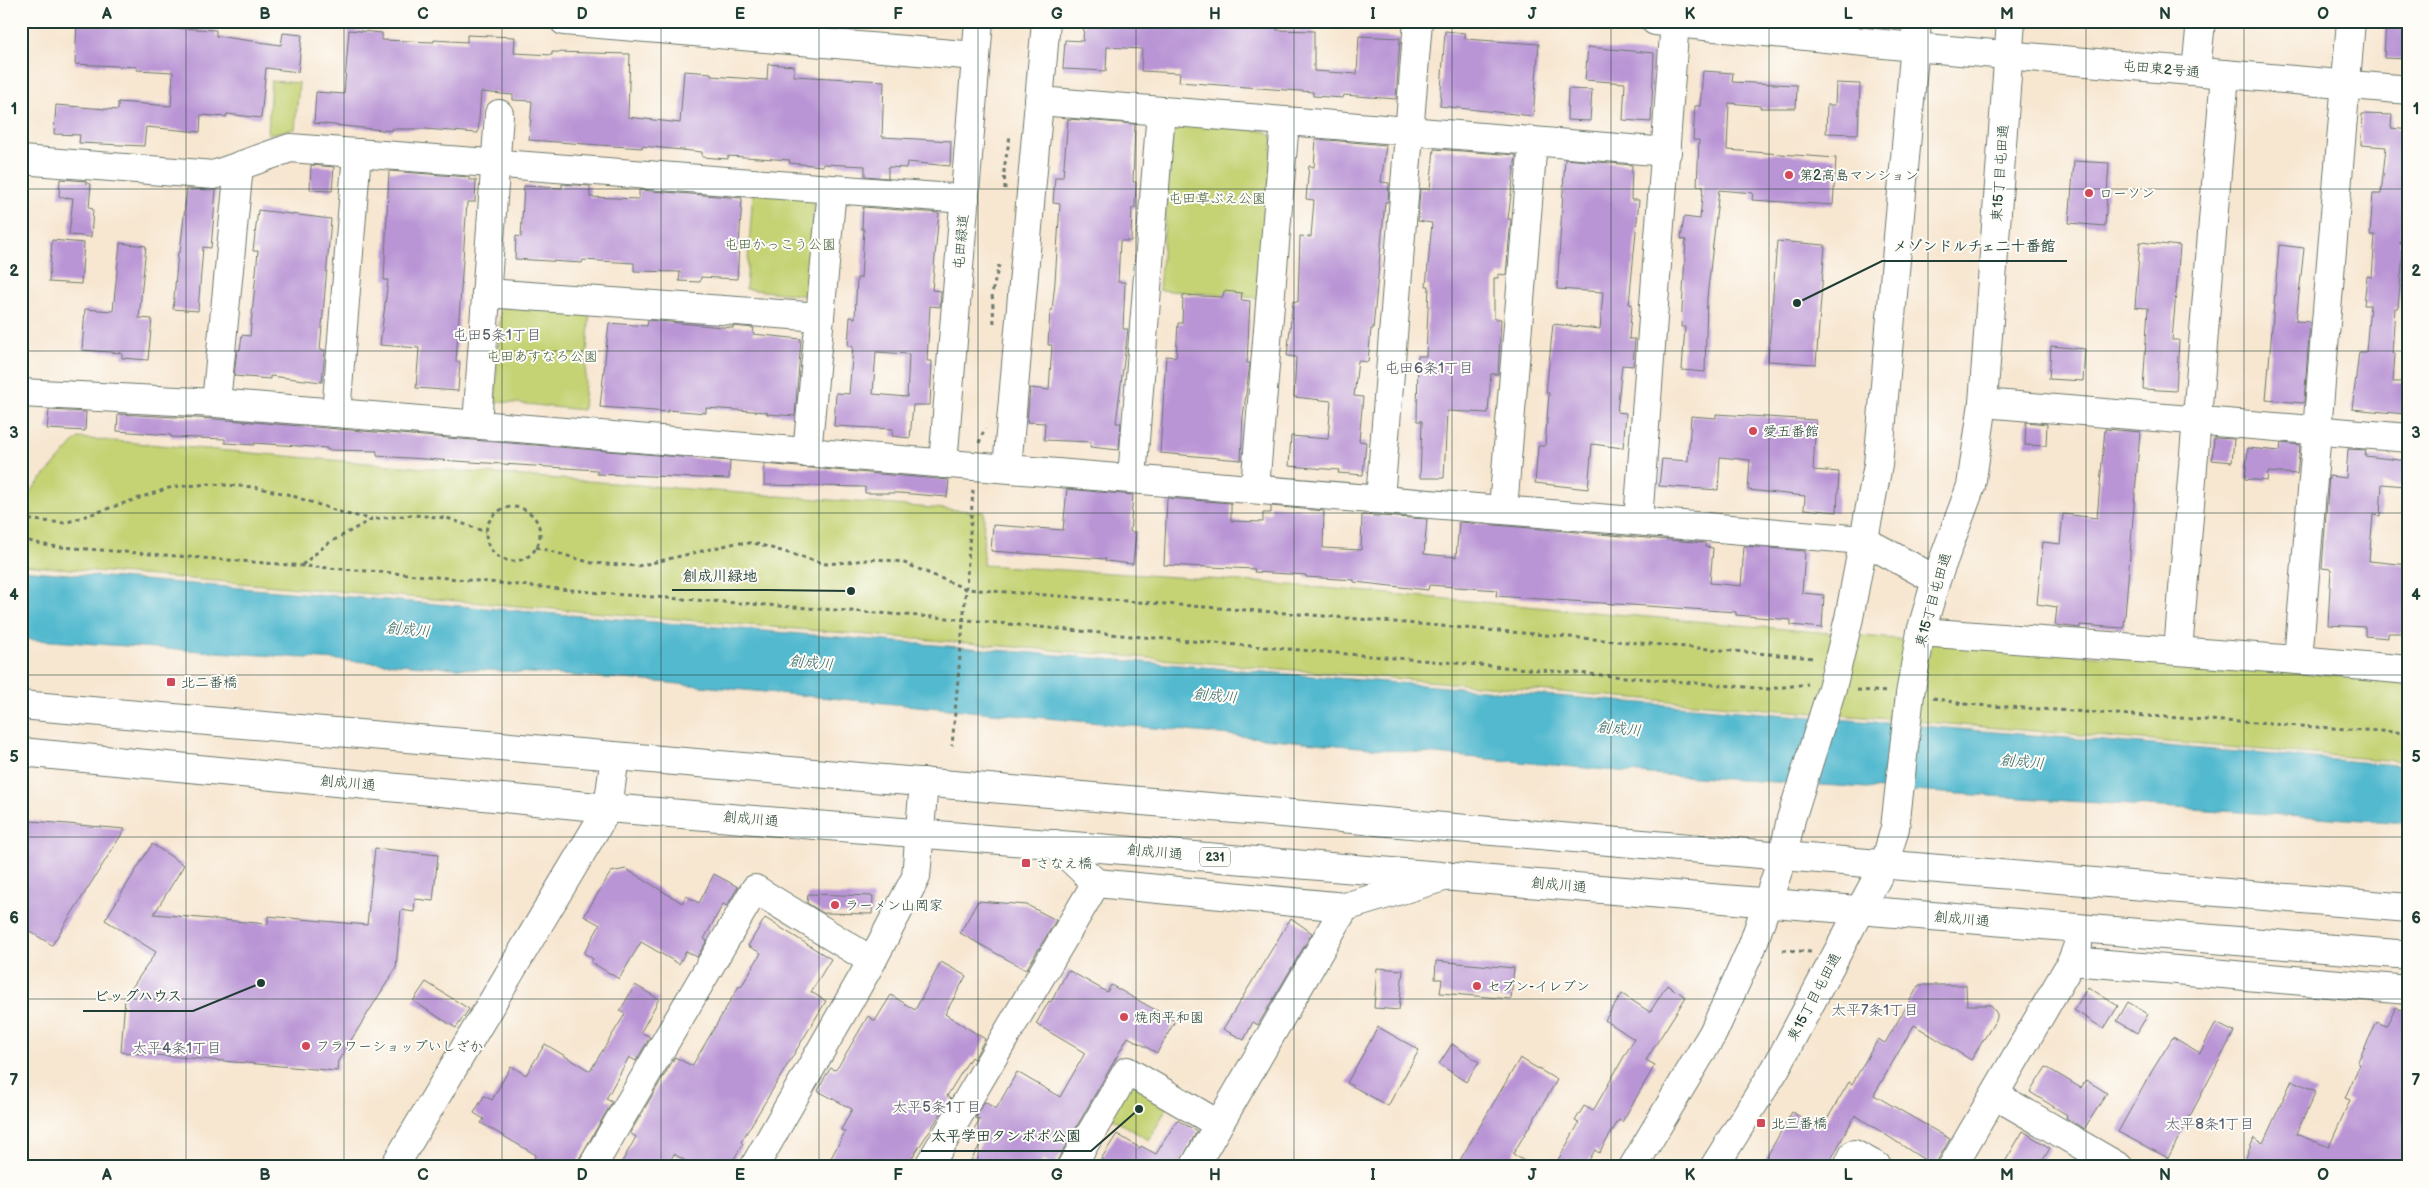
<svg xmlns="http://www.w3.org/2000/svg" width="2430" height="1188" font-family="'Balsamiq Sans','Klee One',sans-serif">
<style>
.green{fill:#c5d375;stroke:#728854}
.water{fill:#52b9cf;stroke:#387b82}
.building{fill:#ba95d5;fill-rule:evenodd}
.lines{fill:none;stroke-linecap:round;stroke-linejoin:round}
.minor-casing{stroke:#6b786b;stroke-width:30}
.highway-casing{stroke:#6b786b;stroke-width:30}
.path{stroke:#6b786b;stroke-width:3;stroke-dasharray:4 4;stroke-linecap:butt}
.minor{stroke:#fff;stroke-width:28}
.highway{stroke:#fff;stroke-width:28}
.grid{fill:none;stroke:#1f3d34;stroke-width:1;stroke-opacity:0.55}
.poi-dot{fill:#d1495b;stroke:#fdfcf7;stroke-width:2}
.labels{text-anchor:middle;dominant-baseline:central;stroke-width:4;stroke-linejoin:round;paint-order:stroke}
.shield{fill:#fdfcf7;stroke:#62766e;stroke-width:1}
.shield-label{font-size:12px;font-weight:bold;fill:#1f3d34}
.street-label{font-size:14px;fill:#1f3d34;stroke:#fdfcf7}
.poi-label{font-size:14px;fill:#1f3d34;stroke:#fdfcf7;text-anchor:start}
.park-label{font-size:14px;fill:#486244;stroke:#fdfcf7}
.neighbourhood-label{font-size:15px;fill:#555c6c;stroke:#fdfcf7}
.water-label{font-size:15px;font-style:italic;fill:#2e6262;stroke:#fdfcf7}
.leader{fill:none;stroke:#1f3d34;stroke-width:2}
.callout-dot{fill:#1f3d34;stroke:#fdfcf7;stroke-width:2}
.callout-label{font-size:15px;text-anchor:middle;font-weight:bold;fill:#1f3d34;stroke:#fdfcf7;stroke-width:4;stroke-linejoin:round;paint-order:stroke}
.neatline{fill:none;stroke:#1f3d34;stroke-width:2}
.grid-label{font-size:16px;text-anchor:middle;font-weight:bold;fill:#1f3d34}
</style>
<rect width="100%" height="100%" fill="#fdfcf7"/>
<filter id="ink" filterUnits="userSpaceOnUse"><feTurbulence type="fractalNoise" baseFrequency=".02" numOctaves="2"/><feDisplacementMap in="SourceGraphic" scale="10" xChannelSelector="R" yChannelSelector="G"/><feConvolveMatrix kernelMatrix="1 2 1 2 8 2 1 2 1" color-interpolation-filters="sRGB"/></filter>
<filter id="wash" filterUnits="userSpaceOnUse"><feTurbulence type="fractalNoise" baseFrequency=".0096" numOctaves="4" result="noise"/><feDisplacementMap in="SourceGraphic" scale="20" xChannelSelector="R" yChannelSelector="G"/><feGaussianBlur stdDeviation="1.12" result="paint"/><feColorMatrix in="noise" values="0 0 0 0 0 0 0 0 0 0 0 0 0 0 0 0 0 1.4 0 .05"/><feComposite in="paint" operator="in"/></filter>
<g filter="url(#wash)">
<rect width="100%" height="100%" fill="#f7e6d0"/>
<g class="green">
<polygon points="271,81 299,83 295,129 268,134"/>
<polygon points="1182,123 1266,131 1273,137 1259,298 1159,290 1173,130"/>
<polygon points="753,191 815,196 808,296 746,289"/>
<polygon points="501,302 590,310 583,410 495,401"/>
<polygon points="78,438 471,472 984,512 983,565 1256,582 1997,648 2409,681 2409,762 21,565 21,502"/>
<polygon points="1130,1079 1170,1102 1149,1140 1109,1117"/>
</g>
<polygon class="water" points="21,570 2409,766 2409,823 1650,774 636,680 21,639"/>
<g id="blocks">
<g class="building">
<polygon points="1084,21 1277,21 1277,30 1314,31 1314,71 1357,74 1359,36 1400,38 1396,99 1344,95 1343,98 1313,96 1313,92 1179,82 1180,73 1141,71 1142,49 1107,47 1106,71 1063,69 1065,40 1083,41"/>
<polygon points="2386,21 2409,21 2409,59 2384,58"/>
<polygon points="77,23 216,30 216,36 281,45 283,33 302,35 298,72 266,68 261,118 227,114 226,117 201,115 200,132 146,127 144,146 79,143 80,135 54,134 56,105 118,110 118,102 171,106 173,72 137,70 137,67 75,64"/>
<polygon points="349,30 382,33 382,40 434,42 434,40 467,42 467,35 515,37 514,53 552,55 552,52 630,54 628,117 680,123 684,71 711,73 711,76 767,80 768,64 794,66 794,76 884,81 882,137 951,141 950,166 907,162 906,168 888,167 888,178 865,176 865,166 823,164 823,166 789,163 790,160 728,156 728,159 702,157 702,152 642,146 642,148 529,140 532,101 513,100 513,95 481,92 478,133 425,129 392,129 392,131 314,123 316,92 344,94"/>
<polygon points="1445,31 1465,33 1465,39 1539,44 1533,116 1440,106"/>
<polygon points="1588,47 1654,53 1651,122 1623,120 1625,83 1585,80"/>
<polygon points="1703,71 1733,73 1732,82 1797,85 1796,108 1760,108 1761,106 1729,103 1727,150 1836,158 1833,205 1752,200 1753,193 1719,190 1707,298 1705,372 1682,370 1685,327 1681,327 1686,240 1681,239 1684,217 1700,219 1703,186 1697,186 1699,140 1693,140 1695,106 1700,106"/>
<polygon points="1836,83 1860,84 1858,134 1826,133 1827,105 1835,105"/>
<polygon points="1568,89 1592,90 1590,121 1567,120"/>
<polygon points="2362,114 2392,115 2391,128 2409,130 2409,165 2400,244 2404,244 2398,308 2395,308 2392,354 2395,354 2393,382 2405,382 2405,392 2407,393 2405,414 2352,409 2359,352 2366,352 2370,305 2364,305 2367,276 2372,277 2375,235 2370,235 2373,194 2381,194 2386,147 2361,145"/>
<polygon points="1068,119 1135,124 1133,182 1136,182 1135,208 1132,208 1131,241 1120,241 1118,282 1125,282 1123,329 1128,329 1116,423 1121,423 1119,450 1090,447 1091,442 1044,440 1045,423 1027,422 1030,388 1049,390 1052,345 1048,345 1050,311 1052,311 1055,282 1060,204 1053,203 1055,177 1063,177"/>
<polygon points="1316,139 1386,145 1381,182 1389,183 1388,202 1385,202 1373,329 1371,329 1368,362 1358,361 1354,396 1363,397 1359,441 1366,442 1363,475 1338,473 1339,470 1289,466 1291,436 1328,439 1331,401 1294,397 1296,357 1287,356 1293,301 1298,302 1300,236 1311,237 1314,200 1306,199 1309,166 1314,167"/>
<polygon points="1434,149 1516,155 1508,219 1511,219 1506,275 1498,274 1498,278 1494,278 1494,319 1501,319 1498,374 1491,374 1488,413 1447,411 1444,478 1420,478 1422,421 1417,421 1418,356 1426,356 1429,286 1426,286 1432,223 1418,221 1420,189 1430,189"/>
<polygon points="1565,159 1632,165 1631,200 1639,200 1629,304 1632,304 1629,339 1635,339 1633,366 1622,365 1617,412 1626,413 1623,448 1592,444 1588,489 1535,483 1538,446 1545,446 1549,393 1546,393 1553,324 1600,329 1603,292 1557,289"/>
<polygon points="2074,161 2109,163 2105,226 2069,223"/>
<polygon points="311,165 334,167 332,191 310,190"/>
<polygon points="389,171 469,177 469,180 476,180 475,202 467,202 456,361 460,362 458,391 416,388 419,348 380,345 388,280 384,280"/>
<polygon points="60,179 86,181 86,183 91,184 89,208 93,209 91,237 69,235 73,198 59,197"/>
<polygon points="562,184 590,186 590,197 639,199 639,190 742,198 737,279 701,277 700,282 679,281 680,272 634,271 634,263 583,260 582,263 515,259 516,236 521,237 524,186 562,188"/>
<polygon points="187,189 216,190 211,248 203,247 198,311 173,309 178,252 180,252"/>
<path d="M863 207 939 213 932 290 941 291 940 307 930 306 927 361H932L930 405H913L910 438 892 436 893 429 834 426 836 393 849 394 853 347 848 346 850 317 855 318 857 278H861L864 229H862ZM876 352 909 354 907 397 873 394Z"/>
<polygon points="258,210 331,219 320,350 325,350 322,382 270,376 270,379 234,376 237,350 240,350 242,335 250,336 258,251 253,251"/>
<polygon points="52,240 84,243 81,284 49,282"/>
<polygon points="1777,241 1825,245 1816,364 1768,361"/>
<polygon points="2140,242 2180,246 2172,340 2179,340 2176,391 2143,389 2148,308 2135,307"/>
<polygon points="120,243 146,246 139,318 152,319 148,360 122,358 122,353 82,350 85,309 113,311"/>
<polygon points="2279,245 2304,248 2296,321 2310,322 2304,403 2266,400"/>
<polygon points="1224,291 1242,293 1241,300 1250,301 1247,363 1250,363 1243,417 1241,460 1160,453 1166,356 1176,357 1178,323 1182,323 1183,295 1223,297"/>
<polygon points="648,320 733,328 733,326 754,328 753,334 801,339 795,416 767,414 767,412 706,408 706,413 668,410 668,412 600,407 609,323 647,326"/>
<polygon points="2051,346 2085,349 2083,381 2049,379"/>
<polygon points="49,410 86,412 85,431 47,429"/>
<polygon points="118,414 215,419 730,461 729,479 597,474 597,470 377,456 377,451 327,450 327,448 254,443 254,445 225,443 225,439 171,437 171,435 117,431"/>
<polygon points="1716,414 1816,420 1813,470 1839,472 1837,512 1804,509 1805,496 1748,490 1750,460 1720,457 1718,490 1659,486 1662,459 1688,461 1691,416 1716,418"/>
<polygon points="2026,422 2047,424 2046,446 2025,445"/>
<polygon points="2105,429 2140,432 2124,628 2080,625 2080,628 2055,625 2057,607 2037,604 2043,542 2060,544 2063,514 2097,518"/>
<polygon points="2214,438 2234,439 2232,462 2212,460"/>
<polygon points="2281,443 2300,445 2297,474 2268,472 2267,481 2245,479 2248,448 2280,451"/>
<polygon points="2348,449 2366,450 2365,456 2408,461 2405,486 2382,484 2380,516 2373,515 2369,561 2409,565 2409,633 2388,633 2388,638 2365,636 2365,627 2328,625 2331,569 2322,568 2329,476 2346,478"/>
<polygon points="764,464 949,480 947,497 900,493 865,493 865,487 764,485"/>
<polygon points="1067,489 1133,495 1130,532 1136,532 1133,564 1105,561 1106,559 991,551 993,525 1063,530"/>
<polygon points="1167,498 1231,503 1231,521 1263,522 1263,513 1271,513 1271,506 1324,511 1323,548 1361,550 1362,515 1427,519 1424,554 1456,557 1459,522 1705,543 1705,547 1713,548 1710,583 1741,586 1744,546 1805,551 1802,593 1824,595 1822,628 1791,625 1791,620 1736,615 1736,612 1496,596 1497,590 1429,585 1428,590 1354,582 1354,580 1306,577 1306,575 1254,572 1255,569 1164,565"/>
<polygon points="21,820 125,829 52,945 21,926"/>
<polygon points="152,844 184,865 154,914 268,924 268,916 367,925 375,848 438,855 433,901 415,899 414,912 401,910 396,968 338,1061 337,1071 121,1052 125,998 156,952 105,920"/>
<polygon points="626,869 682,903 686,896 699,903 714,874 738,887 727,906 723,904 704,939 707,941 697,957 686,951 679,964 641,942 619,979 591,962 593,959 584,953 600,925 584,916 611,872"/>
<polygon points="808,894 873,896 872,914 823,913 807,903"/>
<polygon points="978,901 1027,905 1056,920 1026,970 960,933"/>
<polygon points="765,918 831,959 811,992 826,1001 741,1142 743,1144 729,1167 696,1167 674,1154 666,1167 619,1167 636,1137 630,1133 675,1057 692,1066 739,986 741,987 761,953 748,946"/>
<polygon points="1291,918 1312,933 1258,1025 1253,1022 1244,1040 1223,1029"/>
<polygon points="1436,961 1514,968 1511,999 1440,993 1442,979 1435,979"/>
<polygon points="941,962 966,976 945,1014 985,1039 974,1059 971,1057 947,1096 951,1098 906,1167 826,1167 845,1132 841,1130 852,1109 818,1091 826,1075 831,1068 835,1070 838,1067 868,1016 875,1021 891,995 915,1010"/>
<polygon points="1377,968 1403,970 1399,1010 1374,1008"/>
<polygon points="1068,970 1107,992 1111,985 1175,1021 1157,1053 1128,1037 1054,1166 1043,1159 1039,1167 967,1167 983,1140 972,1133 980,1120 975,1118 985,1102 996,1109 1017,1072 1060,1097 1085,1053 1036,1024 1049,1001 1051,1002"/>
<polygon points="426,982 469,1009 456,1028 413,1001"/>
<polygon points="635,985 659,999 641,1032 650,1037 636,1061 629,1057 606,1099 612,1102 579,1159 576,1167 529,1167 536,1155 481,1123 484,1119 474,1113 484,1096 492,1100 511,1066 526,1075 545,1044 590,1071 625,1014 620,1011"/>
<polygon points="1667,985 1686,997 1646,1060 1655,1065 1622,1122 1619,1120 1599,1153 1595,1150 1585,1167 1554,1167 1579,1123 1575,1121 1584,1106 1593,1111 1634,1039 1605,1020 1622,994 1650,1012"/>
<polygon points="1919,985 1966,985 1967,1005 1991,1005 1997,1014 1997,1018 1971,1060 1914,1025 1874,1095 1950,1139 1934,1166 1855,1115 1827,1167 1761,1167 1792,1112 1820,1128 1824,1120 1826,1121 1849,1082 1852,1084 1878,1039 1885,1043"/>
<polygon points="2088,987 2118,1006 2104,1029 2074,1010"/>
<polygon points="2128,1002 2148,1014 2137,1033 2117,1021"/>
<polygon points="2396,1007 2409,1014 2409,1155 2403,1167 2242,1167 2254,1138 2263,1143 2292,1080 2316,1091 2296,1134 2329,1147 2350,1100 2345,1098 2360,1064 2357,1063 2377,1022 2386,1026"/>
<polygon points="2216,1023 2234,1032 2168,1158 2118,1132 2152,1071 2173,1037 2200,1053"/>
<polygon points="1378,1027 1419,1050 1388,1106 1347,1083"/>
<polygon points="1452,1044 1479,1062 1466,1082 1439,1064"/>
<polygon points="1520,1058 1557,1080 1513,1154 1534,1167 1456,1167"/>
<polygon points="2046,1067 2081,1088 2086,1080 2107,1093 2084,1129 2066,1118 2067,1115 2030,1092"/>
<polygon points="1177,1120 1197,1131 1178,1167 1129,1167 1132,1162 1130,1161 1126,1167 1114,1167 1101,1159 1117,1134 1140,1148 1141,1146 1156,1154"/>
<polygon points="2023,1131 2050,1148 2039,1167 2002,1167"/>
</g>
</g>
</g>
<g filter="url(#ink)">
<use href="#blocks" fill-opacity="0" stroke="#6b786b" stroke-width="1"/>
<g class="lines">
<g class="minor-casing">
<g id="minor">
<polyline points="564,21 976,56"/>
<polyline points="1655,21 1914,47 2409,90"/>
<polyline points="2196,71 2201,21"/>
<polyline points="1039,101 1667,152"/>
<polyline points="21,160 214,175 290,148 965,199"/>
<polyline points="486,293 820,317"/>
<polyline points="21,393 216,403 1863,540 1936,580"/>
<polyline points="216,403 239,166"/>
<polyline points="1983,403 2409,438"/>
<polyline points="336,413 357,153"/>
<polyline points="477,424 499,114"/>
<polyline points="807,453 832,190"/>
<polyline points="943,464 979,21"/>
<polyline points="1007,468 1046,21"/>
<polyline points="1132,478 1161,111"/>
<polyline points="1255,488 1285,121"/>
<polyline points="1380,499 1418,21"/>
<polyline points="1503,509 1533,141"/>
<polyline points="1638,521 1675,21"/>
<polyline points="1921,632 2298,660 2409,670"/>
<polyline points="2178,651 2225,74"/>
<polyline points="2298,660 2351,21"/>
<polyline points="1055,844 1096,883 1345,907 1447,876"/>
<polyline points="2072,961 2409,990"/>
<polyline points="1995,1095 2119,1167"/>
<polyline points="394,1167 608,808 615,756"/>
<polyline points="592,1167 755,889 872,961"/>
<polyline points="754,1167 872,961 916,877 924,782"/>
<polyline points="928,1167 1096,883"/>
<polyline points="1071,1167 1127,1071 1218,1124"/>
<polyline points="1194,1167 1345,907"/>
<polyline points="1633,1167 1713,1033 1752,947 1783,856 1791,819 1832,688 1849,618 1878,465 1917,21"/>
<polyline points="1714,1167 1776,1068 1885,863 1895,828 1910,694 1921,632 1936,580 1971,486 1983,403 2011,21"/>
<polyline points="1847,1167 1854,1154 1878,1167"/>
<polyline points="1952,1167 2072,961 2078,945"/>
</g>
</g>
<g class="highway-casing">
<g id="highway">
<polyline points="21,705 1783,856 2409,908"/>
<polyline points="21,752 608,808 2409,955"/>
</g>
</g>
<g class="path">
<polyline points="1005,189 1004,169 1010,136"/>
<polyline points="994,323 992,293 999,265"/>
<polyline points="979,443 985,428"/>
<polyline points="973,490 966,589 1312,615 1815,658"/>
<circle cx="513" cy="534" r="27"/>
<polyline points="21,519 65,523 172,487 210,484 254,487 287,494 346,514 372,519"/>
<polyline points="21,539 49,546 406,574 612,594 947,618 1131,636 1769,689 1808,684"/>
<polyline points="536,547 592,563 638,566 736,543 754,543 826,564 878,559 902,562 966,589 952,746"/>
<polyline points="302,565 327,544 372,519 414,515 447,518 486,532"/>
<polyline points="1857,690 1888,692"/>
<polyline points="1933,698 1963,704 2409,733"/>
<polyline points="1783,950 1812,952"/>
</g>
<use href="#minor" class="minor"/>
<use href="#highway" class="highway"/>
</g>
</g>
<path class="grid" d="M186 21V1167M344 21V1167M502 21V1167M661 21V1167M819 21V1167M978 21V1167M1136 21V1167M1294 21V1167M1452 21V1167M1611 21V1167M1769 21V1167M1928 21V1167M2086 21V1167M2244 21V1167M21 189H2409M21 351H2409M21 513H2409M21 675H2409M21 837H2409M21 999H2409"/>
<g class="poi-dot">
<circle cx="1789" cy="175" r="5"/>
<circle cx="2089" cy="193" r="5"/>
<circle cx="1753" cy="431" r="5"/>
<rect x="166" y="677" width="10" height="10" rx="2.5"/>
<rect x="1021" y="858" width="10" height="10" rx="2.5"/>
<circle cx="835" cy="905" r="5"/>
<circle cx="1477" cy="986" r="5"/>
<circle cx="1124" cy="1017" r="5"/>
<circle cx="306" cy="1046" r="5"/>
<rect x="1756" y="1118" width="10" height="10" rx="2.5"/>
</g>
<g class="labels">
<rect class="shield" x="1200" y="847.5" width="30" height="19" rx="4"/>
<g class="shield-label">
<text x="1215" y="857">231</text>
</g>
<g class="street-label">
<text transform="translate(2161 69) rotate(5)">屯田東2号通</text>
<text transform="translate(2000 173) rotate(-86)">東15丁目屯田通</text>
<text transform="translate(961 242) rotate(-85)">屯田緑道</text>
<text transform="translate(1933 600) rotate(-74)">東15丁目屯田通</text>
<text transform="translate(348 783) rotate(5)">創成川通</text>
<text transform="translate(751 819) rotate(5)">創成川通</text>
<text transform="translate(1155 852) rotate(5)">創成川通</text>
<text transform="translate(1559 885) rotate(5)">創成川通</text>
<text transform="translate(1962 919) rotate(5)">創成川通</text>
<text transform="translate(1814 997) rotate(-62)">東15丁目屯田通</text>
</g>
<g class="poi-label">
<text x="1799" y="175">第2高島マンション</text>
<text x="2099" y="193">ローソン</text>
<text x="1763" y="431">愛五番館</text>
<text x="181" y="682">北二番橋</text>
<text x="1036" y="863">さなえ橋</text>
<text x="845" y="905">ラーメン山岡家</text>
<text x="1487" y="986">セブン-イレブン</text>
<text x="1134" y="1017">焼肉平和園</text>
<text x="316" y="1046">フラワーショップいしざか</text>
<text x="1771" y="1123">北三番橋</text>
</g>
<g class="park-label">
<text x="1217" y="198">屯田草ぶえ公園</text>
<text x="780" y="244">屯田かっこう公園</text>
<text x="542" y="356">屯田あすなろ公園</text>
</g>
<g class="neighbourhood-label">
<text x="497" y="335">屯田5条1丁目</text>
<text x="1429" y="368">屯田6条1丁目</text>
<text x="1875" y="1010">太平7条1丁目</text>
<text x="177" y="1048">太平4条1丁目</text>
<text x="937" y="1107">太平5条1丁目</text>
<text x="2210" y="1124">太平8条1丁目</text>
</g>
<g class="water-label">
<text transform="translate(408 630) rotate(5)">創成川</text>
<text transform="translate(811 663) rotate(5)">創成川</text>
<text transform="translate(1215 696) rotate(5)">創成川</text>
<text transform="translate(1619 729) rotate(5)">創成川</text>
<text transform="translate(2022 762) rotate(5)">創成川</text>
</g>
</g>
<path class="leader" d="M1797 303L1882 261H2067M851 591L767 590H672M261 983L193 1011H83M1139 1109L1091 1151H921"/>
<g class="callout-dot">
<circle cx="1797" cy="303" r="5"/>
<circle cx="851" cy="591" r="5"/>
<circle cx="261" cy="983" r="5"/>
<circle cx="1139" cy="1109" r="5"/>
</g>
<g class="callout-label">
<text x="1974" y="251">メゾンドルチェ二十番館</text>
<text x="720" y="581">創成川緑地</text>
<text x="138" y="1001">ビッグハウス</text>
<text x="1006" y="1141">太平学田タンポポ公園</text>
</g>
<rect width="2430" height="1188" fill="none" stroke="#fdfcf7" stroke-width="55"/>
<rect x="28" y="28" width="2374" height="1132" class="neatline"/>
<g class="grid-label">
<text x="107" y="19">A</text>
<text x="265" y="19">B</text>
<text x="423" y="19">C</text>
<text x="582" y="19">D</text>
<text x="740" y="19">E</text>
<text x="898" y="19">F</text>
<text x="1057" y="19">G</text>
<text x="1215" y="19">H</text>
<text x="1373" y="19">I</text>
<text x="1532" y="19">J</text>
<text x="1690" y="19">K</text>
<text x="1848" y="19">L</text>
<text x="2007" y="19">M</text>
<text x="2165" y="19">N</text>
<text x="2323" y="19">O</text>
<text x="14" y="114">1</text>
<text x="2416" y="114">1</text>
<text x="14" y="276">2</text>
<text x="2416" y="276">2</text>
<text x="14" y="438">3</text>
<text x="2416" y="438">3</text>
<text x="14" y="600">4</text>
<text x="2416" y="600">4</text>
<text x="14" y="762">5</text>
<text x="2416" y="762">5</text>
<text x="14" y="923">6</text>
<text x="2416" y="923">6</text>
<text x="14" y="1085">7</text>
<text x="2416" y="1085">7</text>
<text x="107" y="1180">A</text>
<text x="265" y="1180">B</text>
<text x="423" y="1180">C</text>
<text x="582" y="1180">D</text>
<text x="740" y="1180">E</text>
<text x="898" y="1180">F</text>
<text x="1057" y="1180">G</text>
<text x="1215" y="1180">H</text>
<text x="1373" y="1180">I</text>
<text x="1532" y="1180">J</text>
<text x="1690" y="1180">K</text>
<text x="1848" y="1180">L</text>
<text x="2007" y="1180">M</text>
<text x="2165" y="1180">N</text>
<text x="2323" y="1180">O</text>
</g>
</svg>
